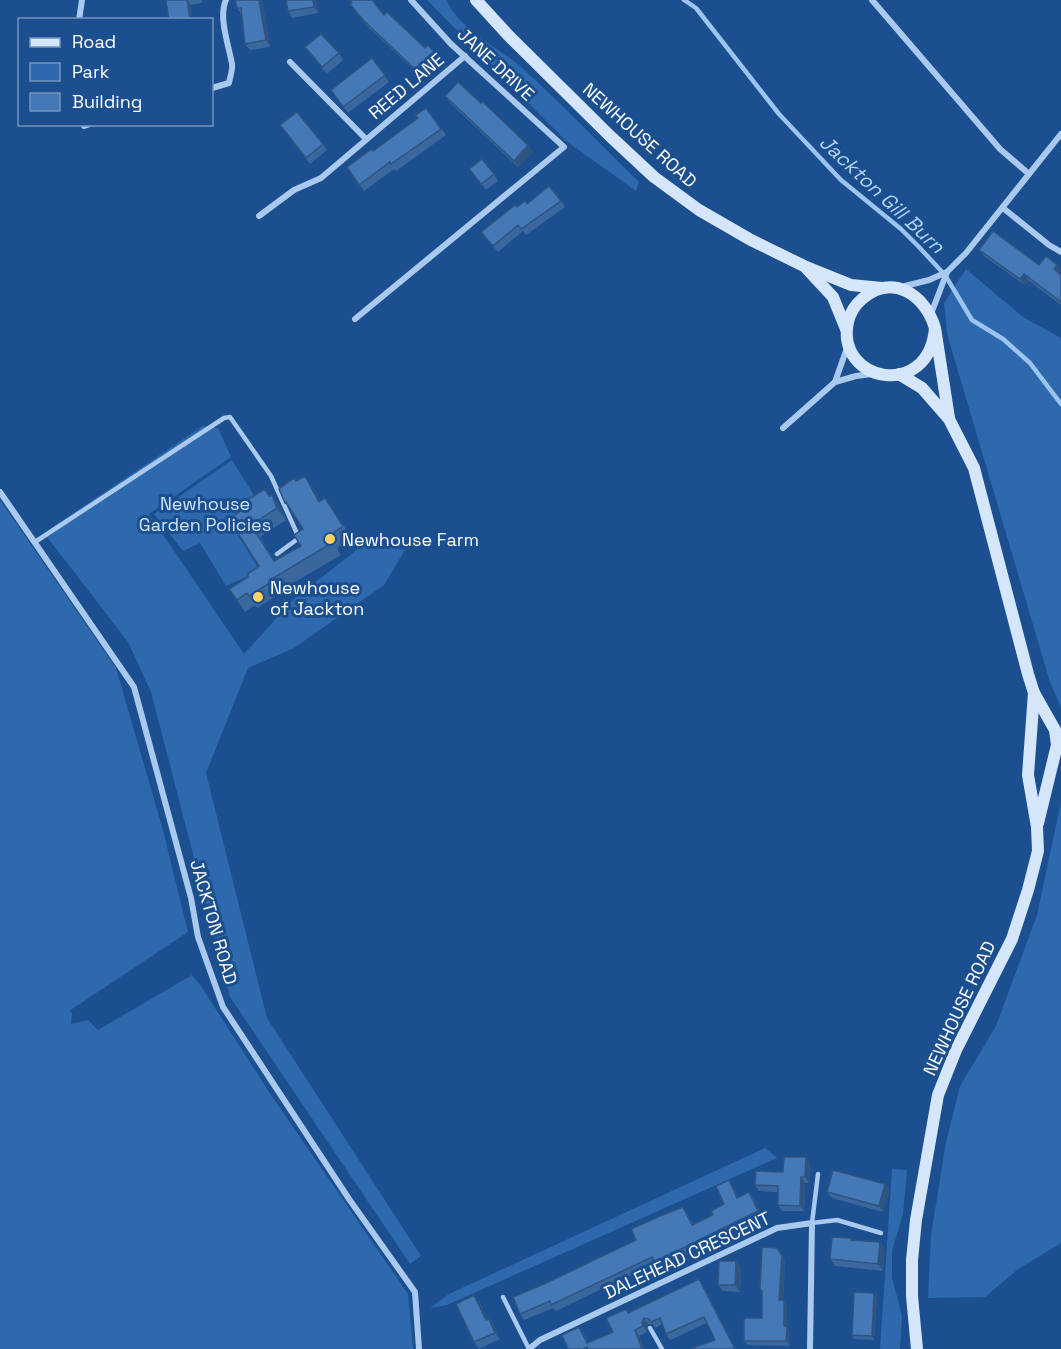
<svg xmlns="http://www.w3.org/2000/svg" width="1061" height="1349" font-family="'Space Grotesk',sans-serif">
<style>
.green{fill:#2e69ad}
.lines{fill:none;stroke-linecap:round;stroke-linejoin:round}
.stream{stroke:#9cc4f0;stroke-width:4.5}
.lane{stroke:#a9c9ee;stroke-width:4.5}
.street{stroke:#a9c9ee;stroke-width:6}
.secondary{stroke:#d6e6fa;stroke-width:12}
.wall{fill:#3a679d}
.shaded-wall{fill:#305480}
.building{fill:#4478b7;stroke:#305480;stroke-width:1.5}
.poi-dot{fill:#ffd166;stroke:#1b4f8f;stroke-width:2}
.labels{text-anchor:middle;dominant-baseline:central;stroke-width:6;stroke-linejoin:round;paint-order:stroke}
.street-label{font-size:18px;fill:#fff;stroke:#1b4f8f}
.park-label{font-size:18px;fill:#cfe3fa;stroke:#1b4f8f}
.poi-label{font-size:18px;fill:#fff;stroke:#1b4f8f;text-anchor:start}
.water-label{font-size:20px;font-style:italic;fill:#b5d3f5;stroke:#1b4f8f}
</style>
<rect width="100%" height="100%" fill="#1b4f8f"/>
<g class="green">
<path d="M427 0H447C457 28 499 48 521 67 562 104 600 144 639 182L636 191 566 141Z"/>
<polygon points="966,269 1023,317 1061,338 1061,708 1050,682 947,334 944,303"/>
<polygon points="203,426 218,428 231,457 149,514 244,654 295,598 367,542 405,550 384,585 294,648 248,668 206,773 267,1018 421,1256 410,1264 230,997 151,692 128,642 44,533"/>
<polygon points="232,460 258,502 236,509 243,523 235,530 260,571 226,586 200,543 183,551 154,514"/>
<polygon points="0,500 116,668 163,830 188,932 69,1011 72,1012 71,1024 88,1020 98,1030 192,975 201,986 269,1092 408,1294 413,1349 0,1349"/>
<polygon points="1061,802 1061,1243 1017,1270 985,1297 928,1298 931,1235 946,1142 960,1086 996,1026 1037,915"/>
<polygon points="765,1148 777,1158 447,1305 430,1308 449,1294"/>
<polygon points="892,1169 907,1170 903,1214 892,1251 892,1278 902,1316 900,1349 880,1349"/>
</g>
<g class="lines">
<polyline class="stream" points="684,0 696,8 779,114 841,180 901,229 918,246 945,275 972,320 1003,339 1030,363 1061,404"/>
<g class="lane">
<polyline points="35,542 224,418 230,417 271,476 299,538 277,554"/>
<polyline points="818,1174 812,1223 837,1220 881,1233"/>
<polyline points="503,1297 529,1349"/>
<polyline points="650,1328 662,1349"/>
</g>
<g class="street">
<polyline points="872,0 1000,149 1029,174"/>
<polyline points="79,20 82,0"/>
<polyline points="290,62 366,139"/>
<path d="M212 88 229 83C230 77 233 70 232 64 229 46 218 17 226 0"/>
<polyline points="84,126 90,124"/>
<polyline points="1003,208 1049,245 1061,252"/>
<polyline points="259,216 294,190 321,178 465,56"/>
<polyline points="901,287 929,280 947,272 966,253 1061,134"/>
<polyline points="931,314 947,272"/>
<polyline points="355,319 564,147 451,44 411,0"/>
<polyline points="835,382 848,345"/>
<polyline points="783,428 835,382 856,376 872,374"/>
<polyline points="0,492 134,687 191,898 198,937 223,1007 349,1199 415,1292 419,1349"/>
<polyline points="529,1349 540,1340 777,1228 812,1223 810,1349"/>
</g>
<g class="secondary">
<polyline points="476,0 508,35 610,136 654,177 699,210 751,240 804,266 851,285 882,288"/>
<polyline points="807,269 833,297 846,329"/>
<path d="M935 328C929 401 835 382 848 322 850 313 855 305 862 299 892 273 925 294 935 328L949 418"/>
<polyline points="899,374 922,388 949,419 974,468 1028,674 1034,693 1055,730 1057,745 1038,823"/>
<polyline points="917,1349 912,1296 912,1260 916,1220 938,1095 956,1050 1012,939 1028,890 1038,851 1037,827 1028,775 1034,693"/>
</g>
</g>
<g class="wall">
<polygon points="166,0 202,0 202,3 191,5"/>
<polygon points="235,0 262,0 270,47 250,50 245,44 242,15 237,8"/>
<polygon points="286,0 316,0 318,13 292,18 288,11"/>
<polygon points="352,3 384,15 425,48 436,54 441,60 423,78 368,27 350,4"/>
<polygon points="305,47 339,53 343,60 327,74"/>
<polygon points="372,58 389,82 348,113 331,90"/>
<polygon points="445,96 528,145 533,152 518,167 450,103"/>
<polygon points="426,108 446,135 396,171 394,169 364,191 347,167 373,151 418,118"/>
<polygon points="280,125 323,144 327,150 310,164"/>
<polygon points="494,174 498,181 486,190 474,175"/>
<polygon points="561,201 565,207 526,235 523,231 498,252 481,232 517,207 527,204"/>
<polygon points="979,250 1039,265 1060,274 1061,275 1061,305 1028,280 1025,285 984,256"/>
<polygon points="296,481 313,487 320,501 325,498 352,538 337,548 341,555 278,592 279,594 257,608 255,605 245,612 229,589 248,577 259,566 229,519 270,496 280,506 286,520 260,537 275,561 301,546 303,529 294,514 285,503"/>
<polygon points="810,1163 809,1183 805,1183 804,1211 782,1211 778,1205 778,1192 759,1191 755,1185 783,1172"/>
<polygon points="885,1184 889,1191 883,1212 832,1198 827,1192"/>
<polygon points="733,1186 738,1198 753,1198 763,1217 659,1268 656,1263 556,1311 553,1308 524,1320 520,1314 544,1284 636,1240 683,1207 693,1224 713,1215 724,1204"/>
<polygon points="853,1240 880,1242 884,1248 883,1271 835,1266 830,1259"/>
<polygon points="781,1253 785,1261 783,1300 787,1305 787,1327 790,1331 790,1346 748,1345 744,1341 762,1318 762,1294 760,1290"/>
<polygon points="736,1261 741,1268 740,1292 723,1291 718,1285"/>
<polygon points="703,1285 736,1349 690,1349 715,1340 707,1323 670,1340 666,1334 662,1324 655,1328 653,1324 648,1324 646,1327 647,1332 639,1336 644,1349 568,1349 583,1332 588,1343 613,1332 626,1309 629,1313"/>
<polygon points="874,1293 877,1296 874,1340 854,1339 852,1335"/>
<polygon points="479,1301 488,1320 489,1319 494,1325 500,1339 479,1349 474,1342"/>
</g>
<g class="shaded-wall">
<polygon points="187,0 191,5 193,20 190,20"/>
<polygon points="259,0 262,0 270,47 266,40"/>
<polygon points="313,0 316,0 318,13 314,7"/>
<polygon points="528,145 533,152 518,167 514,161"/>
<polygon points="1057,265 1061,270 1061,272 1058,276 1054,269"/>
<polygon points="1024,274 1028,280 1025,285 1020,279"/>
<polygon points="305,476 313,487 327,514 319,502"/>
<polygon points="272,495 280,506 286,520 277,508"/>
<polygon points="806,1157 810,1163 809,1183 805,1177"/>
<polygon points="801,1177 805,1183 804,1211 800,1206"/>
<polygon points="885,1184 889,1191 883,1212 879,1206"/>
<polygon points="749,1192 753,1198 763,1217 758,1211"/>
<polygon points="880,1242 884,1248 883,1271 878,1264"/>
<polygon points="777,1248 785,1261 783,1305 779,1300"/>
<polygon points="736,1261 741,1268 740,1292 735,1285"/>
<polygon points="699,1279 703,1285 736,1349 735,1349"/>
<polygon points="874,1293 877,1296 874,1340 872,1336"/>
<polygon points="474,1295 479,1301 491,1327 486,1320"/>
<polygon points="784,1300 787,1305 787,1327 790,1331 790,1346 786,1341 784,1326"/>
<polygon points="644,1318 648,1324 646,1327 647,1332 643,1326 642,1322"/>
<polygon points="489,1319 494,1325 500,1339 495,1333"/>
<polygon points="635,1330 639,1336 644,1349 642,1349"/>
</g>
<g class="building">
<polygon points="166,0 187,0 190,20 169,20"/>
<polygon points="235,0 259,0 266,40 245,44 241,8 237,8"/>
<polygon points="286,0 313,0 314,7 288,11"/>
<polygon points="350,0 372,0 384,15 387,12 425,48 428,45 436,54 418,72 364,21 350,4 352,3"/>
<polygon points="321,34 339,53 322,67 305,47"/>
<polygon points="372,58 385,75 343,107 331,90"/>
<polygon points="458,82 481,103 483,102 528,145 514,161 445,96"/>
<polygon points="426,108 441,129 391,164 390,162 359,185 347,167 372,149 373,151 418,118 415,115"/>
<polygon points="297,112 323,144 306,158 280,125"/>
<polygon points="482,159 494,174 481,184 469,169"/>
<polygon points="549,186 561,201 521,229 518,225 493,246 481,232 515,205 517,207 525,201 527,204"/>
<polygon points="993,231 1039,265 1046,256 1057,265 1054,269 1061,275 1061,302 1024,274 1020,279 979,250"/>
<polygon points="305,476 319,502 325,498 343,526 329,536 332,543 270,580 271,582 249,596 247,593 237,600 229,589 248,577 248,574 259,566 229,519 239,512 236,507 265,489 269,496 272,495 277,508 251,525 274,561 301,546 294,535 303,529 286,502 285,503 279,489 294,478 296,481"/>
<polygon points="784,1157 806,1157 805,1177 801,1177 800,1206 778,1205 778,1186 755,1185 756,1171 783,1172"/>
<polygon points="833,1170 885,1184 879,1206 827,1192"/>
<polygon points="729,1180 737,1198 749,1192 758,1211 655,1262 652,1257 551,1305 550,1301 520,1314 513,1297 544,1284 636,1240 631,1229 660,1216 683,1207 692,1225 713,1215 711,1211 724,1204 716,1186"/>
<polygon points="832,1237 851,1238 851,1240 880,1242 878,1264 830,1259"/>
<polygon points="762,1247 777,1248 782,1256 779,1300 784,1300 784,1326 787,1327 786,1341 744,1341 744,1318 762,1318 762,1291 760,1290"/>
<polygon points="719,1261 736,1261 735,1285 718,1285"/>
<polygon points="699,1279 735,1349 690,1349 715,1340 704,1317 666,1334 660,1318 651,1322 649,1319 644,1318 642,1322 643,1326 635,1330 642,1349 587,1349 587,1347 583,1349 568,1349 562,1335 579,1327 587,1343 613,1332 606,1318 626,1309 628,1313"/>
<polygon points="854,1292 874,1293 872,1336 852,1335"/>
<polygon points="474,1295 486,1320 489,1319 495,1333 474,1342 456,1304"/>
</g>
<g class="poi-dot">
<circle cx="330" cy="539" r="6"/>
<circle cx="258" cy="597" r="6"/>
</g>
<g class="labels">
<g class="street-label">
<text transform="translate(496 64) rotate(43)">JANE DRIVE</text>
<text transform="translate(406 86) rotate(-40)">REED LANE</text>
<text transform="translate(640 135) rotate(42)">NEWHOUSE ROAD</text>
<text transform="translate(214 922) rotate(74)">JACKTON ROAD</text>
<text transform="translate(959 1008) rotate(-65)">NEWHOUSE ROAD</text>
<text transform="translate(687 1255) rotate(-25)">DALEHEAD CRESCENT</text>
</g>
<g class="park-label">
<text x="205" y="503">Newhouse<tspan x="205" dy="21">Garden Policies</tspan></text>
</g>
<g class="poi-label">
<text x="342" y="539">Newhouse Farm</text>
<text x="270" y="587">Newhouse<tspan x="270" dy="21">of Jackton</tspan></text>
</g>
<g class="water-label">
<text transform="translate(882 194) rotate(43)">Jackton Gill Burn</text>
</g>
</g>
<rect x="18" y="18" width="195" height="108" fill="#1b4f8f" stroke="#7695bc" stroke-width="1.5"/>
<rect x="30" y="38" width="30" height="9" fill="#d6e6fa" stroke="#7695bc" stroke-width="1.5"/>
<text x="72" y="48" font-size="18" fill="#ffffff">Road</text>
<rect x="30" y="63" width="30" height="18" fill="#2e69ad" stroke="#7695bc" stroke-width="1.5"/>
<text x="72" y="78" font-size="18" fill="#ffffff">Park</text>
<rect x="30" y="93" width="30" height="18" fill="#4478b7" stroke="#7695bc" stroke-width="1.5"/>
<text x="72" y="108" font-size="18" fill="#ffffff">Building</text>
</svg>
